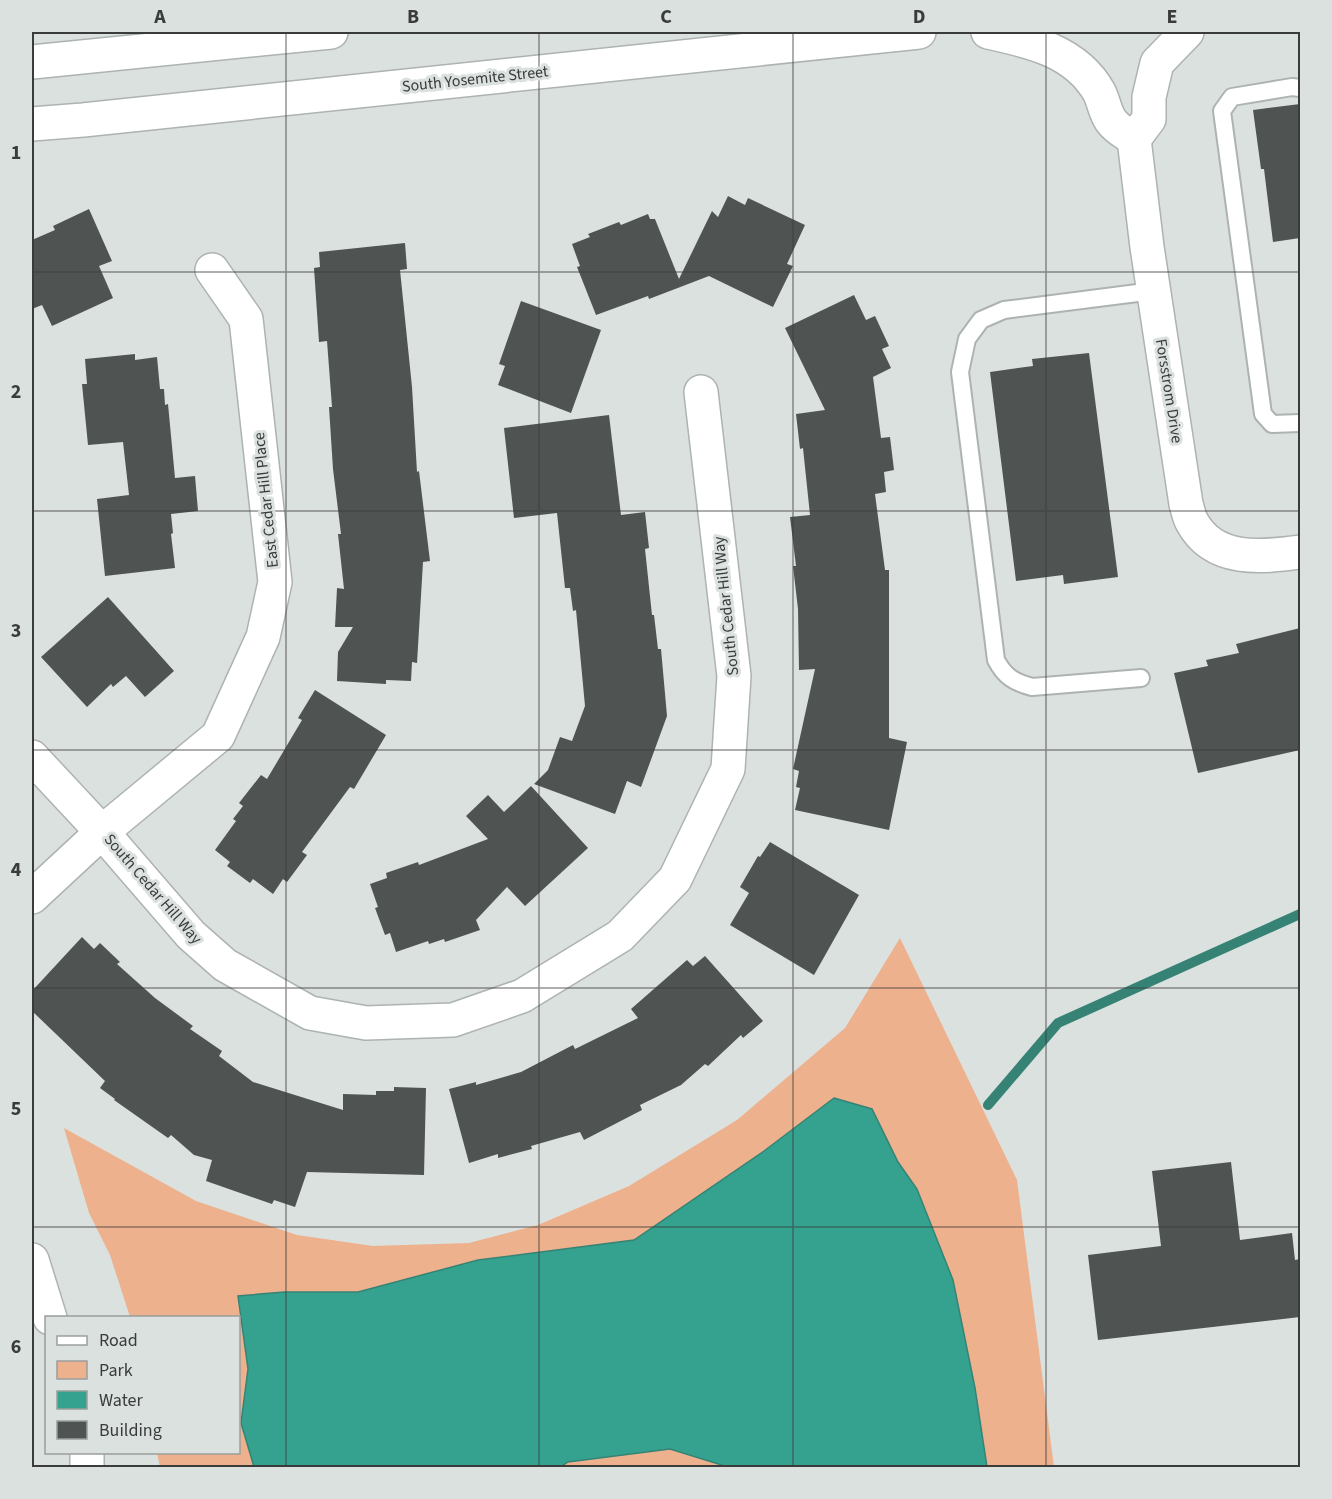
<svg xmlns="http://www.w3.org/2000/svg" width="1332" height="1499" font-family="'Source Sans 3',sans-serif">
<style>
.green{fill:#eeb18d}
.water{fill:#34a28e;stroke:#368375;stroke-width:1.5}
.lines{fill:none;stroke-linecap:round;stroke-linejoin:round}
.stream{stroke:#368375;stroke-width:10}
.building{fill:#4f5453}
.service-casing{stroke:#adb3b2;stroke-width:20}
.minor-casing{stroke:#adb3b2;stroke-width:36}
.tertiary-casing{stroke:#adb3b2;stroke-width:36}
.secondary-casing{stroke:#adb3b2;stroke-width:36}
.service{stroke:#fff;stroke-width:16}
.minor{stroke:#fff;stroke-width:33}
.tertiary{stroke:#fff;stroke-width:33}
.secondary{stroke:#fff;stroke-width:33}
.grid{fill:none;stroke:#3a3c3b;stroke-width:1.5;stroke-opacity:0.55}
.labels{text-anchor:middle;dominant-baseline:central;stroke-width:6;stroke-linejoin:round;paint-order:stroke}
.street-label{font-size:16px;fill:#3a3c3b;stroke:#dbe1df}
.neatline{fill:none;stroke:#3a3c3b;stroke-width:2}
.grid-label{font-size:20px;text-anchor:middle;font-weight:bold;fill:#3a3c3b}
</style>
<rect width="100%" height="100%" fill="#dbe1df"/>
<g class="green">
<polygon points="900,938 1017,1180 1054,1467 987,1467 975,1388 953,1280 917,1189 898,1162 834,1098 764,1151 634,1240 478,1260 358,1292 284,1292 239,1296 248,1369 241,1423 254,1467 160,1467 157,1453 238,1452 238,1318 130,1317 110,1255 89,1213 64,1128 196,1201 297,1235 373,1246 469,1243 538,1225 629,1186 737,1120 845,1028"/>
<polygon points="670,1449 728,1467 559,1468 567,1462"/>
</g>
<polygon class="water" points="834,1098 872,1109 898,1162 917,1189 953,1280 975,1388 987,1467 728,1467 670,1449 568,1462 559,1468 254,1467 241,1423 248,1369 238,1296 284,1292 358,1292 478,1260 634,1240 764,1151"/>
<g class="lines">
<polyline class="stream" points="988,1105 1058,1023 1300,914"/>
</g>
<g class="building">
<polygon points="1300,104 1300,238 1273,242 1264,169 1261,169 1253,110"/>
<polygon points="728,196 745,205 748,198 805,225 787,264 793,266 773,307 709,276 649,299 648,296 596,315 577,267 580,266 572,244 590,237 588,234 619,222 621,225 648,214 650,219 655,219 679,279 712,211 718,217"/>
<polygon points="89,209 112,261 99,266 113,298 52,326 42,305 32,309 32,240 55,230 53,226"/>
<polygon points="405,243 407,269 400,270 412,387 417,472 419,471 430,561 423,562 417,663 412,662 411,681 386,680 386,684 337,681 338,652 353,627 335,627 337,588 344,589 338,534 341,534 333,469 329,407 332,407 327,341 319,342 314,268 320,267 319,252"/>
<polygon points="854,295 866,320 875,316 889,346 882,349 891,368 873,377 881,438 890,437 894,470 884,472 886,492 875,494 885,570 889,570 889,738 907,742 889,830 795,810 800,788 796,787 799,771 793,769 815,669 799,670 798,609 793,566 796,566 790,517 810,515 803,448 800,449 796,414 825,410 785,328"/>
<polygon points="521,301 601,330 571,413 498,385 505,366 499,364"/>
<polygon points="1089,353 1118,577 1064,584 1063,575 1016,581 990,372 1033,366 1032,359"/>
<polygon points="135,354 135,360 157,357 160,389 164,389 165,405 168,404 175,478 195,476 198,511 171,514 173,533 171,534 175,568 105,576 97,499 129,495 123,442 88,445 82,384 87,384 85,359"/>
<polygon points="609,415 621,515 645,512 649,548 645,549 652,615 654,615 658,649 661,649 667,716 641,787 627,781 615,814 534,784 548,770 560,737 572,741 585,706 576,610 573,611 570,588 565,588 557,513 514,518 504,428"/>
<polygon points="108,597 174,671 145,697 126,676 113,687 111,684 87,707 41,657"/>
<polygon points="1300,628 1300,750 1198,773 1174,673 1208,666 1206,660 1239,653 1236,644"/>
<polygon points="315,690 386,735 354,789 350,787 302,852 307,855 287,882 283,879 273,894 253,879 250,883 227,866 230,862 215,850 236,821 233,819 243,806 239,803 261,775 267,779 302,720 298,718"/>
<polygon points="531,786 588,848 525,906 507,887 476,920 480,930 445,942 444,939 429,944 428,941 396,952 390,933 385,935 375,908 378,907 370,884 387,878 386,873 418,862 419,865 488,839 466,816 488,795 504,812"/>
<polygon points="770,842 859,895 814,975 730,925 749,893 740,887 758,856 760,857"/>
<polygon points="82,937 94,949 100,943 120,962 117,964 155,998 193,1026 190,1029 222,1051 219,1056 253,1082 343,1110 343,1094 376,1095 376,1091 394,1091 394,1087 426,1088 424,1175 307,1172 295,1207 274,1200 272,1204 206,1181 212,1160 194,1155 171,1135 168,1138 114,1100 115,1099 100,1088 105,1081 32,1011 32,991"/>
<polygon points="705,956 763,1021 743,1038 741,1035 708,1066 705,1064 681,1085 640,1105 642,1110 584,1140 580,1132 531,1146 532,1149 498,1158 498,1154 469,1163 449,1089 476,1082 476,1085 521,1072 573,1045 575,1049 638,1018 631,1009 687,960 693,966"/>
<polygon points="1231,1162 1240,1240 1292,1233 1295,1260 1300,1259 1300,1317 1098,1340 1088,1255 1161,1246 1152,1171"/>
</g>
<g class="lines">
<g class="service-casing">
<g id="service">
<polyline points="1300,88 1292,87 1232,97 1222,111 1263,414 1272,424 1300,423"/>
<path d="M1141 678 1032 687C1014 682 1005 677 996 660L960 372 967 339 981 320 1004 310 1153 291"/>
</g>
</g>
<g class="minor-casing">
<g id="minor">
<path d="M1134 139 1147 247 1186 504C1188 510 1189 517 1192 522 1214 563 1262 557 1300 552"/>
<polyline points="32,757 102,832 191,935 225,965 310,1013 366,1023 453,1020 522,996 620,936 675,879 728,769 734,676 701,392"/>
<polyline points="32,897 102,832 218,736 263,637 275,582 246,319 212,270"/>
</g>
</g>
<g class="tertiary-casing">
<g id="tertiary">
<polyline points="32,1260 50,1318"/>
<polyline points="87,1452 87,1468"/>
</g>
</g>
<g class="secondary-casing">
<g id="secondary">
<path d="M988 32C1030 41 1076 51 1099 92 1104 101 1105 114 1112 122 1117 129 1127 134 1134 139L1149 119V97L1157 63 1187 32"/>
<polyline points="32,62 331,32"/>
<polyline points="32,124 83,120 919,32"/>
</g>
</g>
<use href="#service" class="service"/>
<use href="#minor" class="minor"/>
<use href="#tertiary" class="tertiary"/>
<use href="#secondary" class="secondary"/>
</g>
<path class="grid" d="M286 32V1468M539 32V1468M793 32V1468M1046 32V1468M32 272H1300M32 511H1300M32 750H1300M32 988H1300M32 1227H1300"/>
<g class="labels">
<g class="street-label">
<text transform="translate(475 79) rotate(-6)">South Yosemite Street</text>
<text transform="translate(1169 391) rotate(81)">Forsstrom Drive</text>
<text transform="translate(266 500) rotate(-96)">East Cedar Hill Place</text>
<text transform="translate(726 606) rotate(-96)">South Cedar Hill Way</text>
<text transform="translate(153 889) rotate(49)">South Cedar Hill Way</text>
</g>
</g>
<rect width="1332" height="1499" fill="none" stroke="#dbe1df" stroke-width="66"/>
<rect x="45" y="1316" width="195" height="138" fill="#dbe1df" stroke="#9b9f9d" stroke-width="1.5"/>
<rect x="57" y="1336" width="30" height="9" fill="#ffffff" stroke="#9b9f9d" stroke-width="1.5"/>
<text x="99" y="1346" font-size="18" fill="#3a3c3b">Road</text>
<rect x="57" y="1361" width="30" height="18" fill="#eeb18d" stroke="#9b9f9d" stroke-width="1.5"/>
<text x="99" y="1376" font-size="18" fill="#3a3c3b">Park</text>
<rect x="57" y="1391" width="30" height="18" fill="#34a28e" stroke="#9b9f9d" stroke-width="1.5"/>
<text x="99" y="1406" font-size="18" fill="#3a3c3b">Water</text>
<rect x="57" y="1421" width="30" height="18" fill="#4f5453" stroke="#9b9f9d" stroke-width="1.5"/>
<text x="99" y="1436" font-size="18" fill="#3a3c3b">Building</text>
<rect x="33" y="33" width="1266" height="1433" class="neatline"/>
<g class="grid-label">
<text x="160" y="23">A</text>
<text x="413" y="23">B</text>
<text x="666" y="23">C</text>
<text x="919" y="23">D</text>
<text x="1172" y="23">E</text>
<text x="16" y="159">1</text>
<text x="16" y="398">2</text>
<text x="16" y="637">3</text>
<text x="16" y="876">4</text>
<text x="16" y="1115">5</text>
<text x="16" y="1353">6</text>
</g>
</svg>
